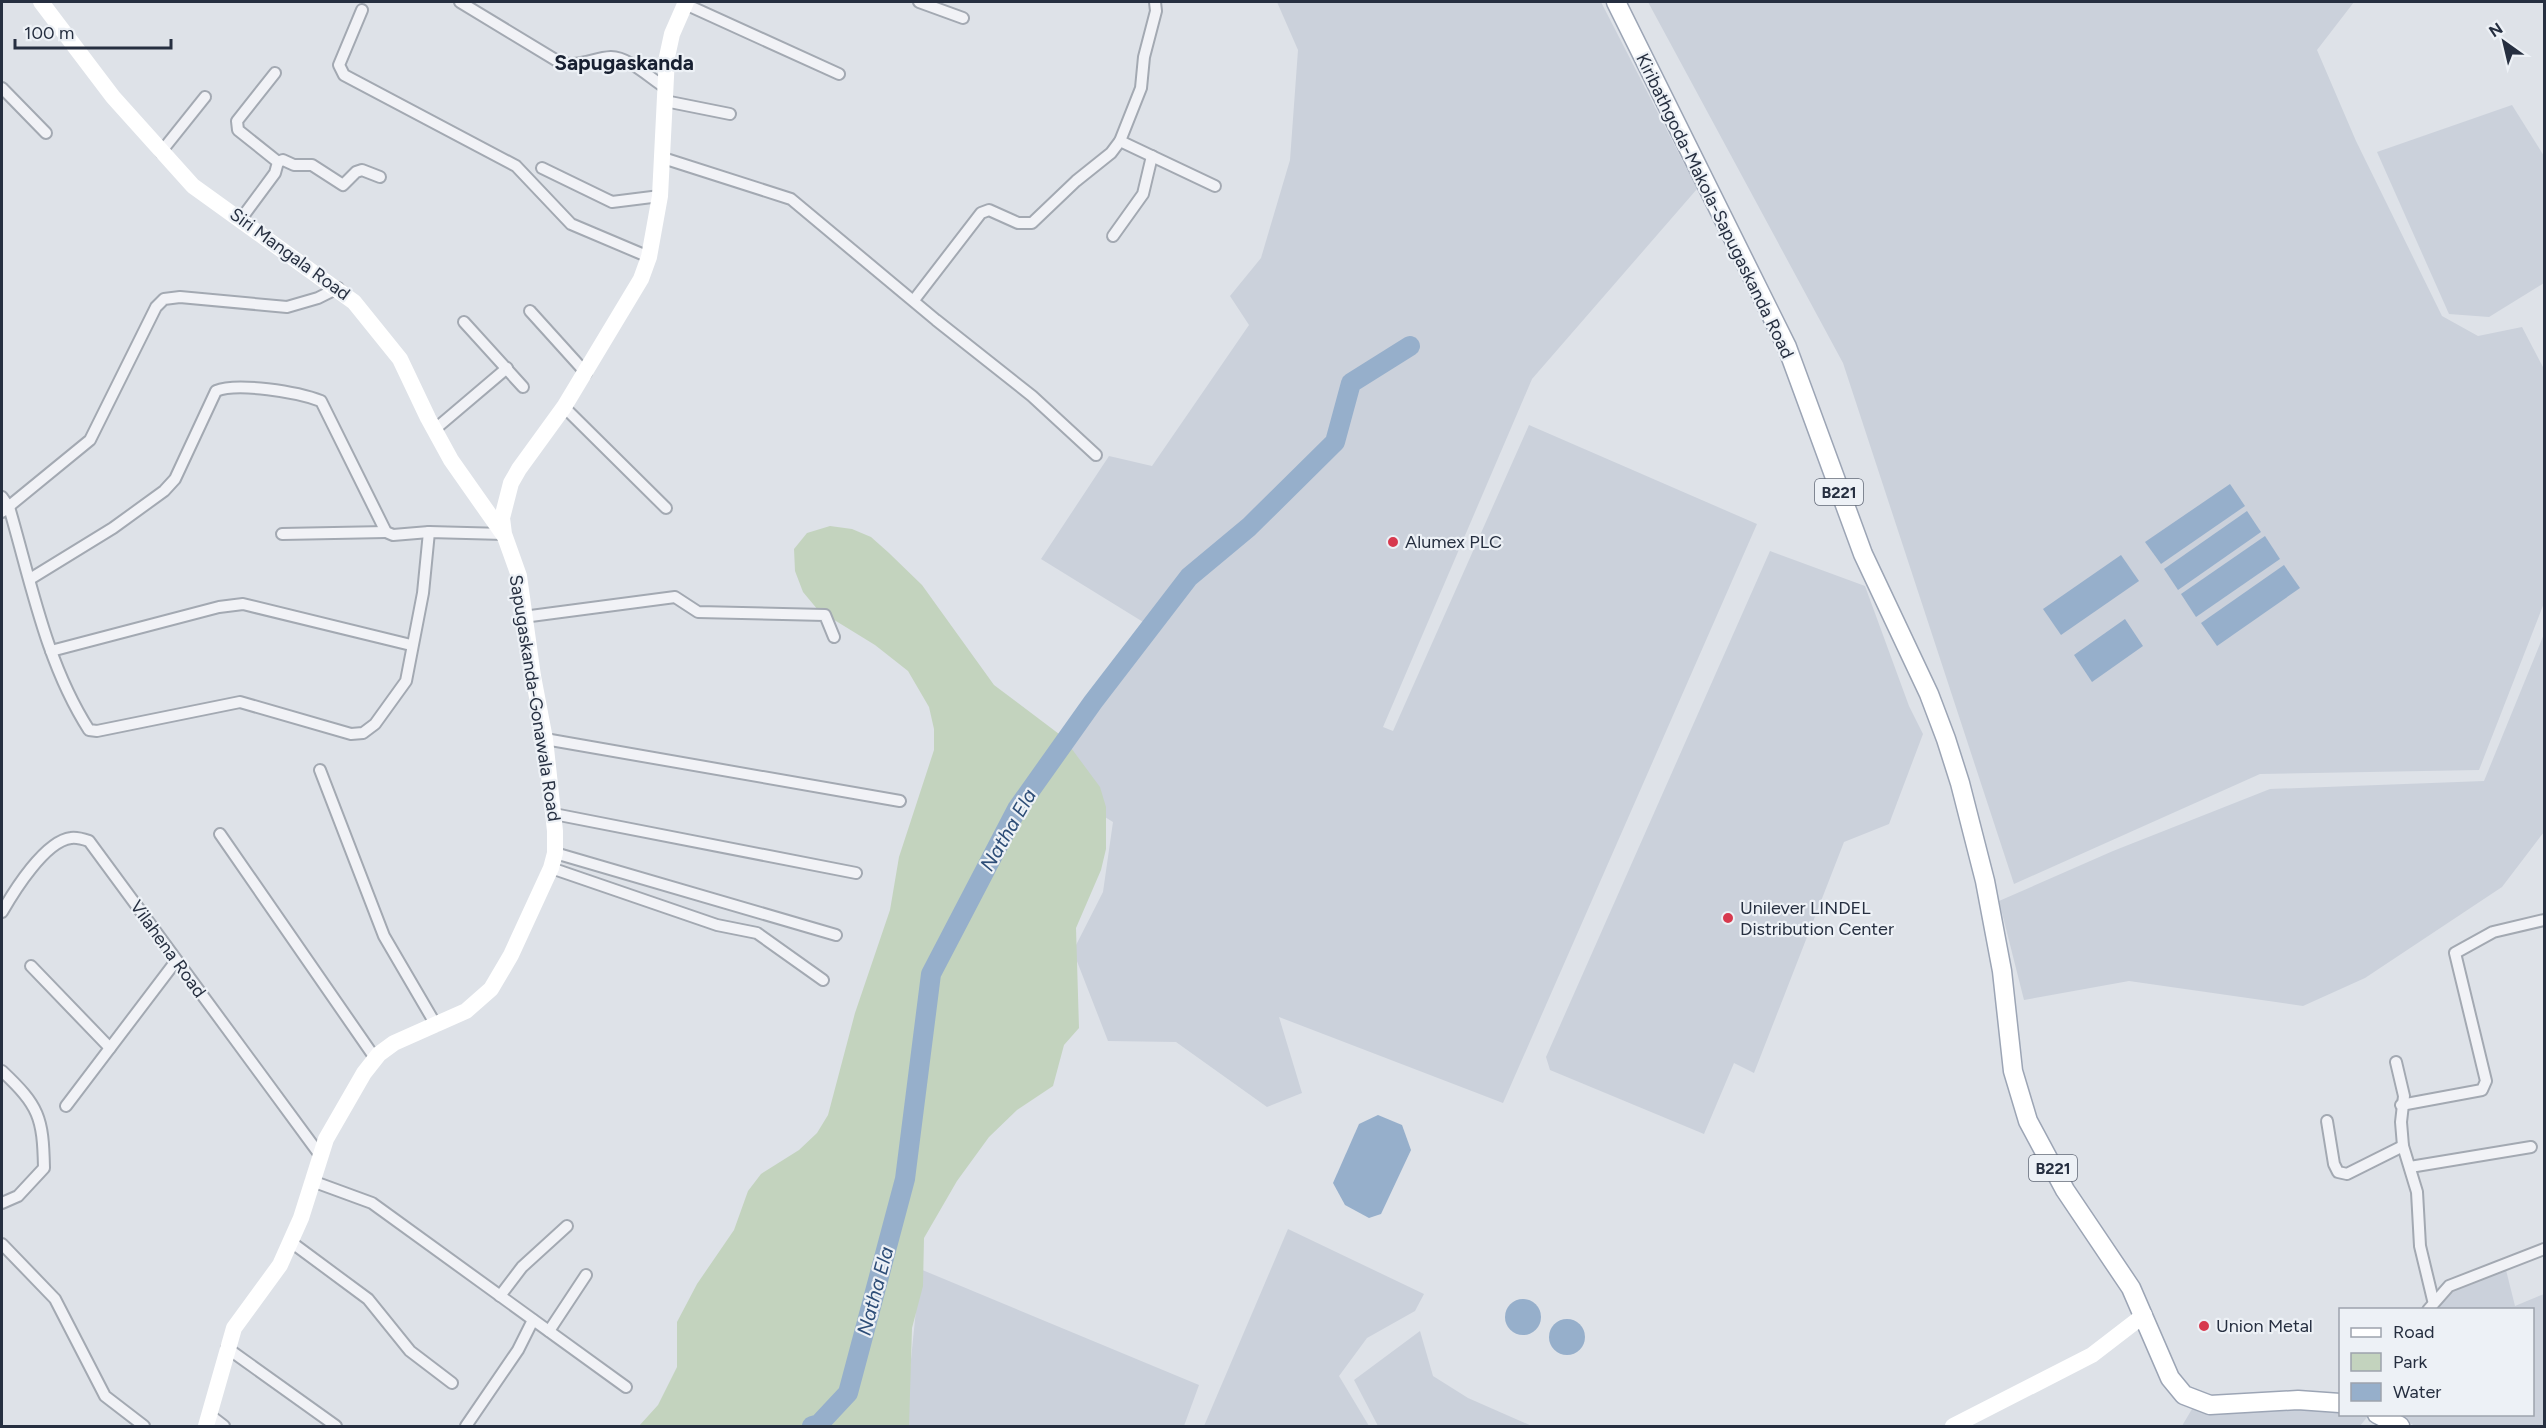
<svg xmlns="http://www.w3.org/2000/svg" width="2546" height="1428" font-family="Figtree,sans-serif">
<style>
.built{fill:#cbd1db}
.green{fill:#c3d3be}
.water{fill:#96afcb}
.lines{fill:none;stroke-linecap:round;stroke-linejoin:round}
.river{stroke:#96afcb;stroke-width:20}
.street-casing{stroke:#a3a9b2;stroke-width:14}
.primary-casing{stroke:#9ca5b5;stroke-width:21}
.street{stroke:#f1f2f6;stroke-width:10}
.secondary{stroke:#fff;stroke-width:16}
.primary{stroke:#fff;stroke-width:18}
.poi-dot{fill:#d7394e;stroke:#edf1f6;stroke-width:2}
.labels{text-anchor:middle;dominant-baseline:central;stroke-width:4.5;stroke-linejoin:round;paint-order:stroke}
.shield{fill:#edf1f6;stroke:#626977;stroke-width:1.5}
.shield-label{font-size:16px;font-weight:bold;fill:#262f40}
.street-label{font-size:18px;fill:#262f40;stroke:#edf1f6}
.poi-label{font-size:18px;fill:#262f40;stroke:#edf1f6;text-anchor:start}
.water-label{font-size:20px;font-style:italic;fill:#2d4d77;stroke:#edf1f6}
.quarter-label{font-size:21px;font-weight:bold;fill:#182031;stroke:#edf1f6}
</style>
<rect width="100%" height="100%" fill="#dee2e8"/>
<g class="built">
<polygon points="1277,2 1601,2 1697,189 1532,379 1383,727 1393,731 1529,425 1757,524 1503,1103 1279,1017 1302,1093 1267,1107 1176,1042 1108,1041 1073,951 1103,892 1113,822 1035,774 1144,641 1148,625 1041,559 1109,456 1152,466 1249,325 1230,296 1261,258 1290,160 1298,50"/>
<polygon points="1648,2 2354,2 2317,50 2356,141 2442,316 2478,336 2522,327 2544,369 2544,603 2479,770 2260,774 2014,884 1843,363"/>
<polygon points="2512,105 2544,156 2544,283 2489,317 2449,314 2377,152"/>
<polygon points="1770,551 1865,586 1909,706 1923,734 1889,824 1844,842 1754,1073 1734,1063 1704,1134 1550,1070 1546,1057"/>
<polygon points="2544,634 2544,832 2502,887 2365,978 2303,1006 2129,981 2024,1000 1999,901 2113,851 2270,789 2484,781"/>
<polygon points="1288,1229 1424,1294 1415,1311 1367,1338 1339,1376 1369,1426 1204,1426"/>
<polygon points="920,1269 1199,1385 1184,1426 900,1426 908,1390"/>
<polygon points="2506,1270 2515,1306 2544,1294 2544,1426 2415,1426 2395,1415 2532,1414 2532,1310 2430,1309 2440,1296 2482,1277"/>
<polygon points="1420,1331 1433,1376 1468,1398 1532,1426 1378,1426 1354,1380"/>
<polygon points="2302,1406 2340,1408 2340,1414 2368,1416 2360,1426 2182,1426 2192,1409"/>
</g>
<polygon class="green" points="830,526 852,529 871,537 889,553 922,585 994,685 1063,737 1100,787 1106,807 1106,849 1101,870 1076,928 1079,1028 1064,1045 1053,1086 1017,1110 989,1137 957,1181 924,1238 923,1286 912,1328 909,1426 639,1426 658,1405 677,1367 677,1322 697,1284 734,1230 748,1191 761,1174 799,1150 817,1133 828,1115 855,1013 890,910 899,857 934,750 934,729 929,707 908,671 875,645 818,610 803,592 795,571 794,549 807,533"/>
<g class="water">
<polygon points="2230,484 2245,506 2161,564 2145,542"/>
<polygon points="2247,511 2261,532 2178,590 2164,569"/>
<polygon points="2265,536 2280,559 2196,617 2181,594"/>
<polygon points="2121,555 2139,581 2061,635 2043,609"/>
<polygon points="2284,565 2300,588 2217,646 2201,623"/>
<polygon points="2125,619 2143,646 2092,682 2074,655"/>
<polygon points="1378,1115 1402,1125 1411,1150 1381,1214 1369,1218 1345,1205 1333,1183 1359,1124"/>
<circle cx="1523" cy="1317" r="18"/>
<circle cx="1567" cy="1337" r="18"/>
</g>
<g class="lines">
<polyline class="river" points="812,1426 819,1424 848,1393 905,1179 931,974 1017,809 1093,702 1189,577 1249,527 1335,442 1351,383 1410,346"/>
<g class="street-casing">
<g id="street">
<path d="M460 2 559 62C577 68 593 58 611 57 629 57 651 79 666 88"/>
<polyline points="919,2 963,18"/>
<polyline points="685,4 839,74"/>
<polyline points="362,10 339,65 344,75 516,166 571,224 649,257"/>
<polyline points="2,88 46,133"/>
<polyline points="665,101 730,114"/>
<polyline points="1120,141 1215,186"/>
<polyline points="161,152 205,97"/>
<polyline points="663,158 791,199 936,320 1032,396 1096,455"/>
<polyline points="278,162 283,160 294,165 312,165 343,185 356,172 362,170 380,177"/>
<polyline points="542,168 612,202 660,196"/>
<polyline points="241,219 275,173 278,162 238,130 237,121 275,73"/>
<polyline points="1113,236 1143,194 1152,156"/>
<polyline points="914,300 981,213 989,210 1018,223 1032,223 1076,181 1111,153 1120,141 1141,88 1144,57 1156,11 1155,2"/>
<polyline points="530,311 586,373"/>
<polyline points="464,322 523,387"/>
<polyline points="564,407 666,508"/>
<polyline points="434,430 507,368"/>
<path d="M2 497 9 507C31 582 46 663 89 730L97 731 240 702 351 734 363 733 375 724 406 681 423 593 429 532 504 534"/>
<polyline points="2,512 90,440 156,307 164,299 180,297 287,307 318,298 338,288"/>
<polyline points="282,534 386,532"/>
<path d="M30 579 113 528 164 491 175 479 216 391C237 382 298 392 321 401L386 532 393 535 429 532"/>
<polyline points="523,617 675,597 698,612 825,615 834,637"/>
<polyline points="51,651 219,607 243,604 411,645"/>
<polyline points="545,739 900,801"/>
<polyline points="320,770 384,936 436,1025"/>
<polyline points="554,814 856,873"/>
<polyline points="220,834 375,1058"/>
<polyline points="555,853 836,935"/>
<polyline points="551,868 717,925 757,933 823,980"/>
<path d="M2 912C14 891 45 841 71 838 77 837 83 839 89 841L320 1155"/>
<polyline points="31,966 110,1048"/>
<polyline points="2396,1062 2404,1096 2401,1122 2403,1146 2417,1192 2420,1246 2433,1300"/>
<path d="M2 1071C39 1106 43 1117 44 1168L18 1196 2 1203"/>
<polyline points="2401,1105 2482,1090 2486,1081 2455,953 2493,932 2544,920"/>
<polyline points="66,1106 176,961"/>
<polyline points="2327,1121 2334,1164 2338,1172 2347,1174 2403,1146"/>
<polyline points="2410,1167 2531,1147"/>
<polyline points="312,1181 372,1203 626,1387"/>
<polyline points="291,1242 368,1299 410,1351 452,1383"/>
<polyline points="2,1244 55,1299 105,1396 144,1426"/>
<polyline points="500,1296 522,1267 567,1226"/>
<polyline points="2428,1310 2449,1286 2544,1249"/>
<polyline points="549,1331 586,1275"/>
<polyline points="227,1348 336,1426"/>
<polyline points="211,1416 224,1426"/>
<polyline points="466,1426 518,1350 533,1320"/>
</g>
</g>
<g class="primary-casing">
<g id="primary">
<polyline points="1616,2 1787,347 1863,554 1929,694 1946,739 1960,783 1985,881 2002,971 2013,1071 2028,1121 2065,1190 2131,1288 2170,1378 2184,1395 2210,1405 2298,1400 2340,1403"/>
<polyline points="2377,1414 2400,1426"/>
</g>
</g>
<use href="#street" class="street"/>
<g class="secondary">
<polyline points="41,2 113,97 193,186 354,302 400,359 428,418 451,460 503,534"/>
<polyline points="206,1426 234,1328 280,1265 301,1218 326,1139 364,1073 379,1054 394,1043 466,1011 491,989 511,955 551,868 555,853 555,831 545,739 533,676 519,576 504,534 502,518 511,483 519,469 564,407 641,279 649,257 660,196 667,57 672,34 686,2"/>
<polyline points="1953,1426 2092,1355 2144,1315"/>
</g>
<use href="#primary" class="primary"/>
</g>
<g class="poi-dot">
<circle cx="1393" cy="542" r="6"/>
<circle cx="1728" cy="918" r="6"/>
<circle cx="2204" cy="1326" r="6"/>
</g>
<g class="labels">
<g class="shield">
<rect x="1815" y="479" width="48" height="26" rx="4.5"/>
<rect x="2029" y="1155" width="48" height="26" rx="4.5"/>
</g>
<g class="shield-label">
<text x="1839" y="492">B221</text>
<text x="2053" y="1168">B221</text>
</g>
<g class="street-label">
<text transform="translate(1715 206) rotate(64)">Kiribathgoda-Makola-Sapugaskanda Road</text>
<text transform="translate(290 254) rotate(36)">Siri Mangala Road</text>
<text transform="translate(535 698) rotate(81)">Sapugaskanda-Gonawala Road</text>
<text transform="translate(168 949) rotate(54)">Vilahena Road</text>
</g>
<g class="poi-label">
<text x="1405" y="542">Alumex PLC</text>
<text x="1740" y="908">Unilever LINDEL<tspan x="1740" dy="21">Distribution Center</tspan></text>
<text x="2216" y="1326">Union Metal</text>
</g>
<g class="water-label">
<text transform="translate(1008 830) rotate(-60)">Natha Ela</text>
<text transform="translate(875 1291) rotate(-75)">Natha Ela</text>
</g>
<g class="quarter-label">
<text x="624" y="62">Sapugaskanda</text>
</g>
</g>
<rect width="2546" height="1428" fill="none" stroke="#262f40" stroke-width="6"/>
<rect x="2339" y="1308" width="195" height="108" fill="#edf1f6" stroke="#9da3ad" stroke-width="1.5"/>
<rect x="2351" y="1328" width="30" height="9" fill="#ffffff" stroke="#9da3ad" stroke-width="1.5"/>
<text x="2393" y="1338" font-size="18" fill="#262f40">Road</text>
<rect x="2351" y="1353" width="30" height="18" fill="#c3d3be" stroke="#9da3ad" stroke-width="1.5"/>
<text x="2393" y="1368" font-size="18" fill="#262f40">Park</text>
<rect x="2351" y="1383" width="30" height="18" fill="#96afcb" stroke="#9da3ad" stroke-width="1.5"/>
<text x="2393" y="1398" font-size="18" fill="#262f40">Water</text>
<g transform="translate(2504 42) rotate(326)" stroke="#edf1f6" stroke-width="4.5" paint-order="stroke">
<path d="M0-4.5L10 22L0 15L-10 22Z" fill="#262f40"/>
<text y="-9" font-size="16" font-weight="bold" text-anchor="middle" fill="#262f40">N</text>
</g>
<path d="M15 39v9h156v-9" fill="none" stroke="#262f40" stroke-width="3"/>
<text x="24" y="39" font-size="18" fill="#262f40" stroke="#edf1f6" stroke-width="4.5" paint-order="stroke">100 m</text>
</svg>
